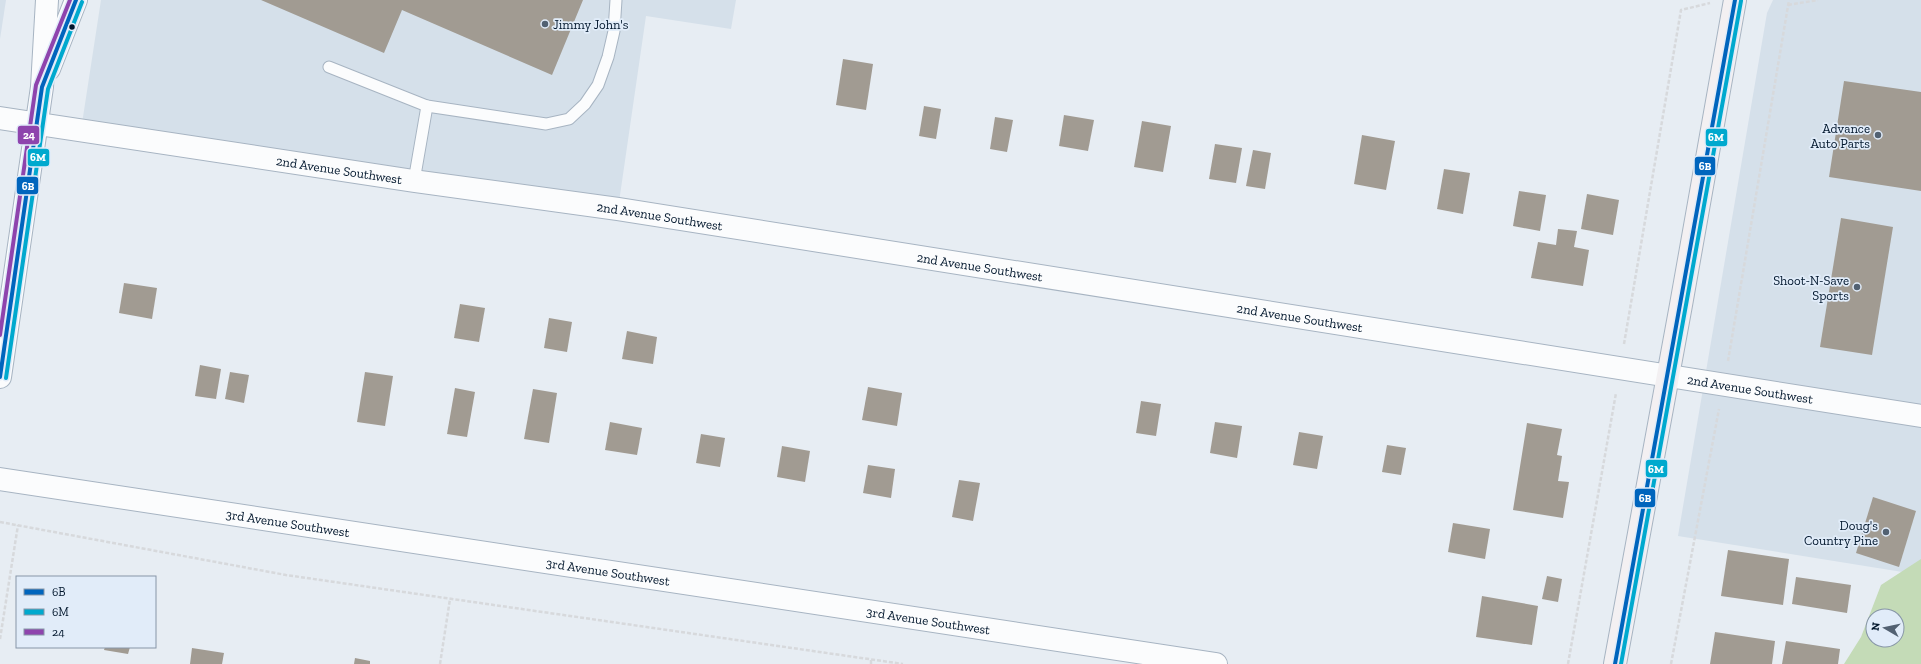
<svg xmlns="http://www.w3.org/2000/svg" width="1921" height="664" font-family="'Zilla Slab',serif">
<style>
.built{fill:#d5e0ea}
.green{fill:#c4dbb7;fill-rule:evenodd}
.building{fill:#a19b92}
.lines{fill:none;stroke-linecap:round;stroke-linejoin:round}
.lane-casing{stroke:#a7b4c2;stroke-width:13}
.street-casing{stroke:#a7b4c2;stroke-width:24}
.secondary-casing{stroke:#a7b4c2;stroke-width:24}
.path{stroke:#d7d9dc;stroke-width:2.5;stroke-dasharray:4 2;stroke-linecap:butt}
.lane{stroke:#fbfcfd;stroke-width:11}
.street{stroke:#fbfcfd;stroke-width:22}
.secondary{stroke:#f3f0f2;stroke-width:22}
.bus-1-casing{stroke:#e1ecf9;stroke-width:7}
.bus-2-casing{stroke:#e1ecf9;stroke-width:7}
.bus-3-casing{stroke:#e1ecf9;stroke-width:7}
.bus-1{stroke:#0065bd;stroke-width:4}
.bus-2{stroke:#00a9ce;stroke-width:4}
.bus-3{stroke:#8e44ad;stroke-width:4}
.poi-dot{fill:#526172;stroke:#e1ecf9;stroke-width:1.5}
.bus-dot{fill:#01162c;stroke:#e1ecf9;stroke-width:1.5}
.labels{text-anchor:middle;dominant-baseline:central;stroke-width:3.5;stroke-linejoin:round;paint-order:stroke}
.poi-label{font-size:13px;fill:#01162c;stroke:#e1ecf9;text-anchor:end}
.street-label{font-size:13px;fill:#01162c;stroke:#e1ecf9}
.line-badge{stroke:#e1ecf9;stroke-width:1.5}
.badge-label{font-size:11px;text-anchor:middle;font-weight:bold;fill:#fff}
</style>
<rect width="100%" height="100%" fill="#e7edf3"/>
<g class="built">
<polygon points="0,0 6,0 0,39"/>
<polygon points="101,0 736,0 731,29 646,16 618,209 81,130"/>
<polygon points="1773,0 1921,0 1921,575 1678,536 1767,13"/>
</g>
<path class="green" d="M1921 559V664H1844L1861 637 1881 585ZM1873 616H1897V640H1873Z"/>
<g class="building">
<polygon points="261,0 583,0 552,75 402,10 384,53"/>
<polygon points="843,59 873,64 866,110 836,105"/>
<polygon points="1844,81 1921,92 1921,191 1829,177"/>
<polygon points="924,106 941,109 936,139 919,136"/>
<polygon points="1064,115 1094,120 1088,151 1059,146"/>
<polygon points="995,117 1013,120 1007,152 990,149"/>
<polygon points="1142,121 1171,126 1163,172 1134,167"/>
<polygon points="1362,135 1395,141 1386,190 1354,184"/>
<polygon points="1215,144 1242,148 1236,183 1209,179"/>
<polygon points="1253,150 1271,153 1265,189 1246,186"/>
<polygon points="1444,169 1470,173 1463,214 1437,209"/>
<polygon points="1519,191 1546,195 1540,231 1513,226"/>
<polygon points="1587,194 1619,200 1613,235 1581,229"/>
<polygon points="1841,218 1893,227 1872,355 1820,347"/>
<polygon points="1558,229 1577,231 1574,247 1589,250 1583,286 1531,278 1538,242 1556,245"/>
<polygon points="124,283 157,288 152,319 119,313"/>
<polygon points="460,304 485,308 479,342 454,338"/>
<polygon points="549,318 572,322 567,352 544,348"/>
<polygon points="627,331 657,337 653,364 622,359"/>
<polygon points="200,365 221,369 216,399 195,396"/>
<polygon points="230,372 249,375 244,403 225,399"/>
<polygon points="365,372 393,376 385,426 357,422"/>
<polygon points="868,387 902,393 897,426 862,420"/>
<polygon points="455,388 475,392 467,437 447,434"/>
<polygon points="533,389 557,393 549,443 524,439"/>
<polygon points="1141,401 1161,404 1156,436 1136,433"/>
<polygon points="610,422 642,428 637,455 605,450"/>
<polygon points="1215,422 1242,426 1237,458 1210,453"/>
<polygon points="1527,423 1562,429 1557,455 1562,456 1558,481 1569,482 1563,518 1513,510"/>
<polygon points="1299,432 1323,436 1317,469 1293,465"/>
<polygon points="701,434 725,438 720,467 696,463"/>
<polygon points="1387,445 1406,448 1401,475 1382,472"/>
<polygon points="782,446 810,451 805,482 777,477"/>
<polygon points="868,465 895,469 891,498 863,493"/>
<polygon points="959,480 980,483 973,521 952,517"/>
<polygon points="1873,497 1916,511 1899,567 1856,553"/>
<polygon points="1453,523 1490,529 1485,559 1448,552"/>
<polygon points="1728,550 1789,559 1783,605 1721,596"/>
<polygon points="1547,576 1562,579 1558,602 1542,599"/>
<polygon points="1796,577 1851,585 1847,613 1792,604"/>
<polygon points="1482,596 1538,606 1532,645 1476,637"/>
<polygon points="1715,632 1775,641 1772,664 1710,664"/>
<polygon points="1786,641 1840,649 1838,664 1782,664"/>
<polygon points="105,647 130,647 128,654 104,650"/>
<polygon points="192,648 224,653 222,664 190,664"/>
<polygon points="355,658 370,661 370,664 354,664"/>
</g>
<g class="lines">
<g class="lane-casing">
<g id="lane">
<polyline points="329,67 427,106 546,124 569,119 585,104 598,85 608,57 614,31 616,0"/>
<polyline points="414,181 427,106"/>
</g>
</g>
<g class="street-casing">
<g id="street">
<polyline points="49,69 76,0"/>
<path id="s1" d="M0 118 414 181 618 209 1921 416"/>
<polyline points="0,377 42,87 47,0"/>
<path id="s2" d="M0 479 1216 664"/>
</g>
</g>
<g class="secondary-casing">
<polyline id="secondary" points="1615,664 1681,305 1735,0"/>
</g>
<g class="path">
<polyline points="1788,5 1818,0"/>
<polyline points="1624,344 1681,10 1710,3"/>
<polyline points="1728,361 1789,0"/>
<polyline points="0,522 286,575 903,664"/>
<polyline points="0,639 18,525"/>
<polyline points="440,664 450,599"/>
<polyline points="871,664 871,659"/>
<polyline points="1568,664 1616,393"/>
<polyline points="1671,664 1719,409"/>
</g>
<use href="#lane" class="lane"/>
<use href="#street" class="street"/>
<use href="#secondary" class="secondary"/>
<g class="bus-1-casing">
<g id="bus-1">
<polyline points="0,377 42,87 76,0"/>
<polyline points="1615,664 1735,0"/>
</g>
</g>
<g class="bus-2-casing">
<g id="bus-2">
<polyline points="6,378 48,89 82,2"/>
<polyline points="1621,664 1741,1"/>
</g>
</g>
<g class="bus-3-casing">
<polyline id="bus-3" points="0,335 36,85 70,0"/>
</g>
<use href="#bus-1" class="bus-1"/>
<use href="#bus-2" class="bus-2"/>
<use href="#bus-3" class="bus-3"/>
</g>
<g class="poi-dot">
<circle cx="545" cy="24" r="4"/>
<circle cx="1878" cy="135" r="4"/>
<circle cx="1857" cy="287" r="4"/>
<circle cx="1886" cy="532" r="4"/>
</g>
<circle class="bus-dot" cx="72" cy="27" r="3.5"/>
<g class="labels">
<g class="poi-label">
<text x="553" y="24" text-anchor="start">Jimmy John's</text>
<text x="1870" y="128">Advance<tspan x="1870" dy="15">Auto Parts</tspan></text>
<text x="1849" y="280">Shoot-N-Save<tspan x="1849" dy="15">Sports</tspan></text>
<text x="1878" y="525">Doug's<tspan x="1878" dy="15">Country Pine</tspan></text>
</g>
<g class="street-label">
<text stroke="none"><textPath href="#s1" startOffset="343">2nd Avenue Southwest</textPath></text>
<text stroke="none"><textPath href="#s1" startOffset="667">2nd Avenue Southwest</textPath></text>
<text stroke="none"><textPath href="#s1" startOffset="991">2nd Avenue Southwest</textPath></text>
<text stroke="none"><textPath href="#s1" startOffset="1315">2nd Avenue Southwest</textPath></text>
<text stroke="none"><textPath href="#s1" startOffset="1771">2nd Avenue Southwest</textPath></text>
<text stroke="none"><textPath href="#s2" startOffset="291">3rd Avenue Southwest</textPath></text>
<text stroke="none"><textPath href="#s2" startOffset="615">3rd Avenue Southwest</textPath></text>
<text stroke="none"><textPath href="#s2" startOffset="939">3rd Avenue Southwest</textPath></text>
</g>
</g>
<g class="line-badge">
<rect x="17" y="125" width="23" height="20" rx="4" fill="#8e44ad"/>
<rect x="1705" y="128" width="23" height="19" rx="4" fill="#00a9ce"/>
<rect x="27" y="148" width="23" height="19" rx="4" fill="#00a9ce"/>
<rect x="1694" y="156" width="22" height="20" rx="4" fill="#0065bd"/>
<rect x="16" y="176" width="23" height="19" rx="4" fill="#0065bd"/>
<rect x="1645" y="459" width="23" height="19" rx="4" fill="#00a9ce"/>
<rect x="1634" y="488" width="22" height="20" rx="4" fill="#0065bd"/>
</g>
<g class="badge-label">
<text x="29" y="139">24</text>
<text x="1716" y="141">6M</text>
<text x="38" y="161">6M</text>
<text x="1705" y="170">6B</text>
<text x="28" y="190">6B</text>
<text x="1656" y="473">6M</text>
<text x="1645" y="502">6B</text>
</g>
<rect x="16" y="576" width="140" height="72" fill="#e1ecf9" stroke="#8796a7"/>
<rect x="24" y="589" width="20" height="6" fill="#0065bd" stroke="#8796a7"/>
<text x="52" y="596" font-size="12" fill="#01162c">6B</text>
<rect x="24" y="609" width="20" height="6" fill="#00a9ce" stroke="#8796a7"/>
<text x="52" y="616" font-size="12" fill="#01162c">6M</text>
<rect x="24" y="629" width="20" height="6" fill="#8e44ad" stroke="#8796a7"/>
<text x="52" y="636" font-size="12" fill="#01162c">24</text>
<g transform="translate(1885 628) rotate(279)"><circle r="19" fill="#e1ecf9" stroke="#8796a7"/>
<path d="M0-3L7 15L0 10L-7 15Z" fill="#526172"/>
<text y="-6" font-size="11" font-weight="bold" text-anchor="middle" fill="#01162c">N</text>
</g>
</svg>
